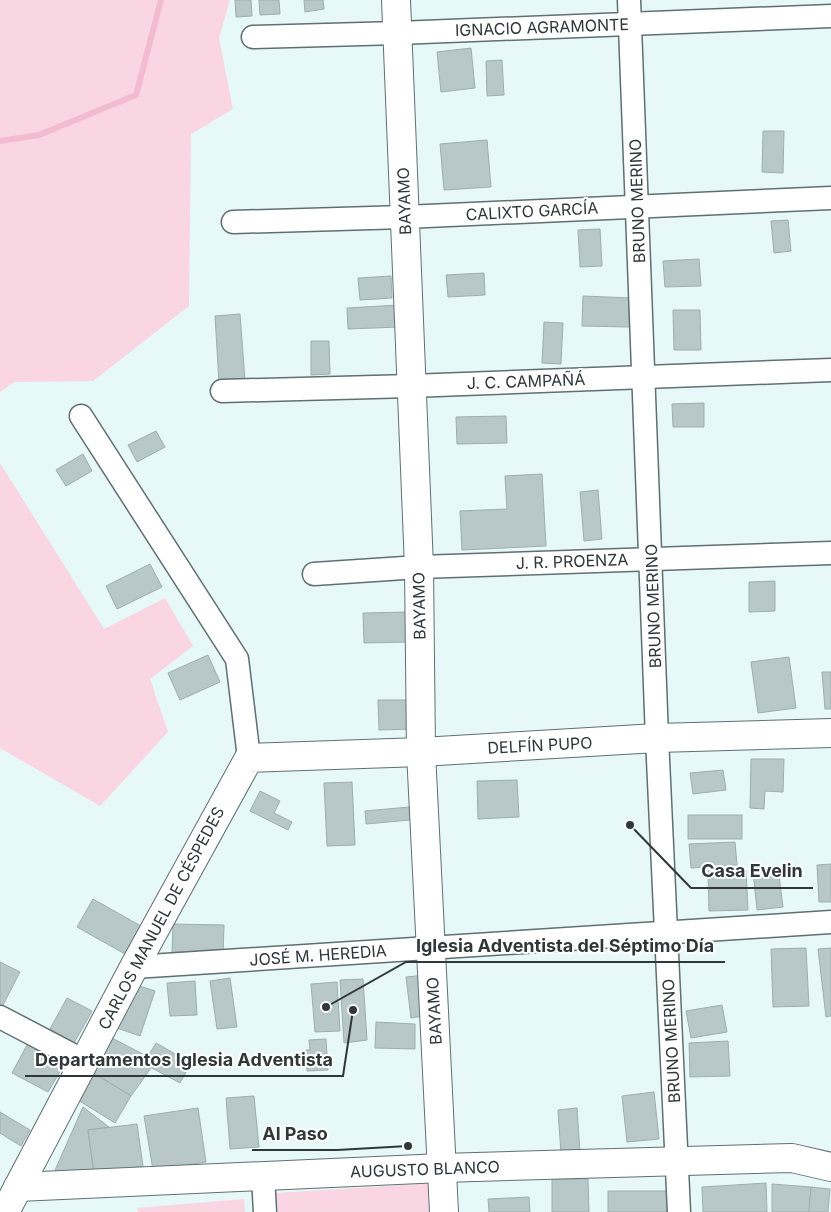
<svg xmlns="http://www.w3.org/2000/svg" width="831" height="1212" font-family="Inter,sans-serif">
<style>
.green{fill:#fad6e2}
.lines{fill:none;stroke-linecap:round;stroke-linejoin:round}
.stream{stroke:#f3bbcf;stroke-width:6}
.building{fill:#b8c8c8;stroke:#9eaeaf}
.minor-casing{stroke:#606f70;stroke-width:25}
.tertiary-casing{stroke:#606f70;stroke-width:30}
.minor{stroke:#fff;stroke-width:22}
.tertiary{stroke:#fff;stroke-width:28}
.labels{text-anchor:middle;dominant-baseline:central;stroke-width:4;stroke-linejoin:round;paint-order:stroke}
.street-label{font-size:16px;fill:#303737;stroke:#fff}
.leader{fill:none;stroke:#303737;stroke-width:2}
.callout-dot{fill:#303737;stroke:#fff;stroke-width:2}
.callout-label{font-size:18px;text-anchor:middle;font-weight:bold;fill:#303737;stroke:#fff;stroke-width:4;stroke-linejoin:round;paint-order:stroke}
</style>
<rect width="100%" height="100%" fill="#e7f8f8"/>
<g class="green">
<polygon points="0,0 230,0 219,38 233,109 191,134 189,306 93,381 14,382 0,392"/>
<polygon points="0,463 104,629 165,598 193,646 150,679 168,732 100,806 0,748"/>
<polygon points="435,1183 437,1212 278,1212 276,1193"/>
<polygon points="244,1199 245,1212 138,1212 137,1208"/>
</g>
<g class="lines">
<polyline class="stream" points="0,141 39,135 136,95 161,0"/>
</g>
<g class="building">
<polygon points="235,0 251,0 252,16 236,17"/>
<polygon points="259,0 279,0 280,14 260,15"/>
<polygon points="304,0 323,0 324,9 305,12"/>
<polygon points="471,48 475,88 441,92 437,52"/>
<polygon points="502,60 504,95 487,96 486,61"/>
<polygon points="763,131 784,131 783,173 762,172"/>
<polygon points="487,140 491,187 444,190 440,144"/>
<polygon points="788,220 791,251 774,253 771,221"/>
<polygon points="600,229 602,266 580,267 578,230"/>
<polygon points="699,259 701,286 665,287 663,261"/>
<polygon points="484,273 485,295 448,297 446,275"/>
<polygon points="391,276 392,298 360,300 358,278"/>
<polygon points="583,296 631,298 630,327 582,326"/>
<polygon points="398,305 399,327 348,329 347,308"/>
<polygon points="673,310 700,310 701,350 674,350"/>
<polygon points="240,314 245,381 219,383 215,316"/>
<polygon points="544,322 563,323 561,364 542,363"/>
<polygon points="311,341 329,341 330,374 311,375"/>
<polygon points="704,403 704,427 673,427 672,404"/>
<polygon points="506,416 507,443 457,444 456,417"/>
<polygon points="156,431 165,447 137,462 128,445"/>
<polygon points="83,454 92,471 66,486 56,470"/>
<polygon points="542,474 546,546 462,550 460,511 507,509 505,476"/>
<polygon points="598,490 602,539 584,541 580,492"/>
<polygon points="150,564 162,587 117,609 106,586"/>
<polygon points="775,581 775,611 749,612 749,582"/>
<polygon points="409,612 410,642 364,643 363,613"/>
<polygon points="208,655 220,682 180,700 168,673"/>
<polygon points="789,657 796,708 758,713 751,662"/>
<polygon points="822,672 831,672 831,709 825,709"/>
<polygon points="378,700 413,700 413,729 379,730"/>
<polygon points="751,759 784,759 783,792 765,791 764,809 750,808"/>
<polygon points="723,770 726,790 693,794 690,773"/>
<polygon points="517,780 519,817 478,819 477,781"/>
<polygon points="352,782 355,845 327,846 324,783"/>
<polygon points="260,791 280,801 274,813 292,822 288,830 250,811"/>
<polygon points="409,807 410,820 366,824 365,811"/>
<rect x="688" y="815" width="54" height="24"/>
<polygon points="735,842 737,865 691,868 689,844"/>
<polygon points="831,864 831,902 819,902 817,865"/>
<polygon points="778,868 783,907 757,910 753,871"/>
<polygon points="746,870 748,910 709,911 708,871"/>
<polygon points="93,899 141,926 125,954 77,927"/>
<polygon points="173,924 224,925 223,956 172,954"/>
<polygon points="806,948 809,1006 773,1007 771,949"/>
<polygon points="831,948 831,1016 826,1017 818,949"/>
<polygon points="0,962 20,972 3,1005 0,1004"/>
<polygon points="425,975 430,1015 411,1018 406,977"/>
<polygon points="230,978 237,1027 217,1029 210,981"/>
<polygon points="363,979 367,1040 344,1043 340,980"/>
<polygon points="195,981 197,1015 170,1016 167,983"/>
<polygon points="337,982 340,1031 315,1032 311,984"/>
<polygon points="130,983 155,991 140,1036 114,1027"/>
<polygon points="67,998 92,1011 74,1043 50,1029"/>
<polygon points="722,1005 727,1032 691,1038 686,1011"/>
<polygon points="376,1022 415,1024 415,1049 375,1048"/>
<polygon points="110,1037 156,1061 131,1096 90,1071"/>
<polygon points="326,1039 328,1070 307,1071 306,1050 310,1050 309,1040"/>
<polygon points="728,1041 730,1076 690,1077 689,1043"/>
<polygon points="28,1043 65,1063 48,1092 12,1073"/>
<polygon points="156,1043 191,1063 180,1083 152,1068 156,1061 148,1056"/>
<polygon points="90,1071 131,1096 115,1123 73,1097"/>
<polygon points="654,1092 659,1139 627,1142 622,1096"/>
<polygon points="254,1096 259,1147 230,1149 226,1098"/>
<polygon points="83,1107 109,1127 88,1130 94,1173 52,1177"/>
<polygon points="198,1108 206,1162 153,1170 144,1116"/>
<polygon points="577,1108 580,1153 561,1154 558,1110"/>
<polygon points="0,1112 30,1130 21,1146 0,1133"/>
<polygon points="137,1124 143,1166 94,1173 88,1130"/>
<polygon points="552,1179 588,1179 589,1212 552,1212"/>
<polygon points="766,1183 767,1212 703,1212 702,1187"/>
<polygon points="772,1184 811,1187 809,1212 772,1212"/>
<polygon points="811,1187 830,1189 828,1212 809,1212"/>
<rect x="608" y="1191" width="59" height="21"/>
<polygon points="529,1197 530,1212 489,1212 488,1199"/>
</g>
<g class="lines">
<g class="minor-casing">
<g id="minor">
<polyline points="629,0 657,738 679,1212"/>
<polyline points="253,37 398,33 831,16"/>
<polyline points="233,222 405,217 831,198"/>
<polyline points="222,391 411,386 831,370"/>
<polyline points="81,416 237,659 249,758"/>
<polyline points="314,574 419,567 831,553"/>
<polyline points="134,967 831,922"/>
<polyline points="0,1017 84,1061"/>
<polyline points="263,1176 265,1212"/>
</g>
</g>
<g class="tertiary-casing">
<g id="tertiary">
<polyline points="396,0 419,567 421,752 444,1212"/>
<polyline points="18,1187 442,1168 792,1158 831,1167"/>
<polyline points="5,1212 134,967 249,758 421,752 657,738 831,733"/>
</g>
</g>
<use href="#minor" class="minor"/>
<use href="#tertiary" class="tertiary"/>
</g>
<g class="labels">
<g class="street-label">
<text transform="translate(542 27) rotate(-2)">IGNACIO AGRAMONTE</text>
<text transform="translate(404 201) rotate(-92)">BAYAMO</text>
<text transform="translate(637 201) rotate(-92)">BRUNO MERINO</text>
<text transform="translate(532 211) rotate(-3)">CALIXTO GARCÍA</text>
<text transform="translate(526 381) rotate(-2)">J. C. CAMPAÑÁ</text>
<text transform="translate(572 561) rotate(-2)">J. R. PROENZA</text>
<text transform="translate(419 606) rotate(-91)">BAYAMO</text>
<text transform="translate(653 606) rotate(-92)">BRUNO MERINO</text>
<text transform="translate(540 745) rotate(-3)">DELFÍN PUPO</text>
<text transform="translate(161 918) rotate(-62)">CARLOS MANUEL DE CÉSPEDES</text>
<text transform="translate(318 955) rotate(-4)">JOSÉ M. HEREDIA</text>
<text transform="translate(434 1011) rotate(-93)">BAYAMO</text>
<text transform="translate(671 1041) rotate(-93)">BRUNO MERINO</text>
<text transform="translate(425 1169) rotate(-2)">AUGUSTO BLANCO</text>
</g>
</g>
<path class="leader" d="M630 825L691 888H813M326 1007L406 962H725M353 1010L343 1076H25M408 1146L337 1150H252"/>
<g class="callout-dot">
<circle cx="630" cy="825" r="5"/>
<circle cx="326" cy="1007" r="5"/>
<circle cx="353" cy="1010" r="5"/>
<circle cx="408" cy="1146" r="5"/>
</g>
<g class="callout-label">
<text x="752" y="877">Casa Evelin</text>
<text x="565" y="952">Iglesia Adventista del Séptimo Día</text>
<text x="184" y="1066">Departamentos Iglesia Adventista</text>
<text x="295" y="1140">Al Paso</text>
</g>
</svg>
